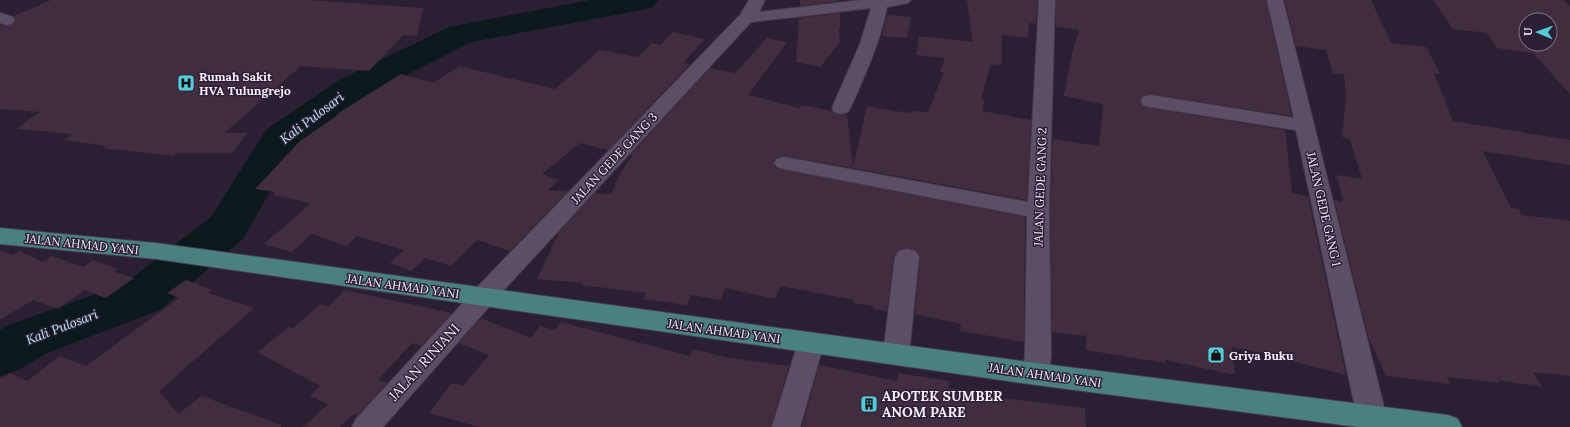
<svg xmlns="http://www.w3.org/2000/svg" width="1570" height="427" font-family="Lora,serif">
<style>
.lines{fill:none;stroke-linecap:round;stroke-linejoin:round}
.river{fill:#0b181c;fill-rule:evenodd}
.building{fill:#422d3e;fill-rule:evenodd}
.minor-casing{stroke:#453b4d;stroke-width:2}
.major-casing{stroke:#453b4d;stroke-width:2}
.minor{fill:#5b4e66;fill-rule:evenodd}
.major{fill:#4a8081;fill-rule:evenodd}
.labels{text-anchor:middle;dominant-baseline:central;stroke-width:3;stroke-linejoin:round;paint-order:stroke}
.poi-label{font-size:12px;font-weight:bold;fill:#f7effd;stroke:#2b1f34;text-anchor:start}
.street-label{font-size:12px;fill:#f7effd;stroke:#2b1f34}
.water-label{font-size:13px;font-style:italic;fill:#baebf9;stroke:#2b1f34}
.near-street-label{font-size:14px;fill:#f7effd;stroke:#2b1f34}
.near-poi-label{font-size:14px;font-weight:bold;fill:#f7effd;stroke:#2b1f34;text-anchor:start}
</style>
<rect width="100%" height="100%" fill="#2b1f34"/>
<g class="lines">
<polygon class="river" points="590,0 658,0 653,7 642,10 471,42 365,96 296,146 243,239 160,310 47,353 19,370 0,376 0,330 9,325 124,284 211,217 266,130 339,80 449,27"/>
</g>
<g class="building">
<polygon points="51,0 308,0 423,8 417,36 403,35 369,71 301,66 224,133 248,133 232,153 177,153 173,156 103,148 107,146 64,140 73,134 16,129 40,112 0,109 0,25 7,26 13,24 16,21 14,16"/>
<polygon points="800,0 839,0 839,1 800,6"/>
<polygon points="967,0 1038,0 1036,24 1029,23 1028,38 1002,35 1002,65 991,64 981,99 985,100 982,111 1031,120 1027,200 853,168 867,106 894,111 913,113 913,111 928,112 944,72 940,72 945,58 916,55 919,36 973,42"/>
<polygon points="1056,0 1266,0 1292,116 1150,94 1143,96 1140,102 1143,106 1150,108 1285,130 1292,193 1308,196 1346,375 1292,361 1291,359 1232,347 1235,375 1165,360 1165,363 1086,350 1086,336 1052,332 1050,211 1053,139 1099,146 1103,104 1064,96 1071,58 1079,30 1056,27"/>
<polygon points="1285,0 1371,0 1391,43 1426,47 1440,74 1434,73 1453,121 1570,140 1570,165 1483,151 1511,208 1519,209 1521,215 1570,221 1570,376 1533,372 1542,387 1498,380 1500,383 1447,377 1450,384 1386,376 1368,336 1334,200 1343,202 1337,175 1362,179 1350,139 1342,137 1346,96 1344,74 1333,73 1326,50 1296,46"/>
<path d="M1433 0H1563L1570 6V94L1533 53 1497 48 1487 33 1453 29ZM1526 20H1550V44H1526Z"/>
<polygon points="840,13 840,28 839,28 840,42 820,67 796,62 799,18"/>
<polygon points="887,15 911,17 907,38 882,36"/>
<polygon points="673,32 705,39 683,63 690,64 608,150 580,143 542,174 559,180 548,190 568,191 510,251 478,240 451,266 425,258 411,271 390,263 404,250 357,236 346,246 312,234 292,252 264,244 311,203 273,195 276,192 255,189 300,141 339,114 337,114 401,74 434,83 459,66 555,89 600,50 638,57 652,43 660,45"/>
<polygon points="767,38 787,42 748,95 799,108 802,105 832,111 834,113 841,115 847,115 853,168 784,156 777,158 773,162 776,168 1025,217 1024,342 960,331 961,324 915,314 920,257 916,250 907,248 899,250 894,257 887,311 873,309 873,306 853,303 854,300 781,286 775,299 725,288 721,300 691,295 687,305 643,299 646,293 582,285 583,283 537,279 559,232 595,193 611,194 621,172 632,156 630,156 710,68 735,73"/>
<polygon points="0,250 13,255 20,251 42,262 52,256 84,267 93,260 118,269 115,272 134,278 106,298 84,290 58,309 33,300 0,320"/>
<polygon points="186,280 212,290 208,293 254,308 159,391 178,414 202,396 281,425 281,427 0,427 0,379 10,373 27,381 60,356 86,366 179,298 167,293"/>
<polygon points="344,290 452,313 421,346 412,343 378,380 387,383 358,415 354,414 339,427 303,427 328,404 310,396 320,386 257,352 289,327 292,329 321,304 328,307"/>
<polygon points="483,319 531,338 540,326 555,330 561,322 690,356 693,349 730,358 789,366 771,427 479,427 429,413 452,383 463,386 489,355 459,343 479,320"/>
<polygon points="819,365 897,381 898,373 949,381 948,388 985,393 985,396 1085,408 1086,427 802,427"/>
</g>
<g class="lines">
<g class="minor-casing">
<g id="minor">
<path d="M749 0H765L759 12 862 0H911L908 3 887 7C882 33 872 59 861 84 857 93 853 104 848 112L841 114 834 112 832 108 860 44 871 8 751 22 502 292 383 427H352L356 419 484 280 740 15Z"/>
<polygon points="1039,0 1055,0 1049,211 1051,355 1049,374 1045,381 1036,385 1027,381 1023,374 1025,355 1027,216 784,169 777,167 774,163 777,159 784,157 1028,202"/>
<polygon points="1267,0 1283,0 1389,427 1361,427 1353,398 1296,130 1150,107 1143,105 1141,101 1143,97 1150,95 1294,118"/>
<polygon points="0,13 13,17 15,20 13,23 7,25 0,23"/>
<polygon points="907,249 915,251 919,257 909,355 905,362 896,365 887,362 883,355 895,257 899,251"/>
<polygon points="811,333 820,336 824,343 800,427 772,427 798,343 802,336"/>
</g>
</g>
<g class="major-casing">
<polygon id="major" points="0,228 156,243 1036,363 1448,415 1458,419 1462,427 1358,427 1036,385 156,259 0,244"/>
</g>
<use href="#minor" class="minor"/>
<use href="#major" class="major"/>
</g>
<defs>
<g id="hospital-square" transform="scale(0.9)"><rect x="-9" y="-9" width="18" height="18" rx="4" fill="#53cbdb" stroke="#2b1f34"/><path d="M-5-5h3v3.5h4V-5h3V5h-3V1.5h-4V5h-3Z" fill="#111"/></g>
<g id="shop-square" transform="scale(0.9)"><rect x="-9" y="-9" width="18" height="18" rx="4" fill="#53cbdb" stroke="#2b1f34"/><path d="M-5-2.5h2.3a2.7 3.5 0 0 1 5.4 0H5L5.5 6h-11ZM-1.5-2.5h3a1.5 2.3 0 0 0-3 0Z" fill="#111"/></g>
<g id="building-square" transform="scale(0.9)"><rect x="-9" y="-9" width="18" height="18" rx="4" fill="#53cbdb" stroke="#2b1f34"/><path d="M-4-6H4V6H1V3H-1V6H-4ZM-2.5-4.3h1.7v1.8h-1.7ZM.8-4.3h1.7v1.8H.8ZM-2.5-1h1.7V.8h-1.7ZM.8-1h1.7V.8H.8Z" fill="#111"/></g>
</defs>
<g fill-rule="evenodd">
<use href="#hospital-square" x="186" y="83"/>
<use href="#shop-square" x="1216" y="355"/>
<use href="#building-square" x="869" y="404"/>
</g>
<g class="labels">
<g class="poi-label">
<text x="199" y="76">Rumah Sakit<tspan x="199" dy="14">HVA Tulungrejo</tspan></text>
<text x="1229" y="355">Griya Buku</text>
</g>
<g class="street-label">
<text transform="translate(614 158) rotate(-47)">JALAN GEDE GANG 3</text>
<text transform="translate(1040 187) rotate(-88)">JALAN GEDE GANG 2</text>
<text transform="translate(1324 209) rotate(77)">JALAN GEDE GANG 1</text>
<text transform="translate(82 244) rotate(6)">JALAN AHMAD YANI</text>
<text transform="translate(403 286) rotate(8)">JALAN AHMAD YANI</text>
<text transform="translate(724 331) rotate(8)">JALAN AHMAD YANI</text>
<text transform="translate(1045 375) rotate(8)">JALAN AHMAD YANI</text>
</g>
<g class="water-label">
<text transform="translate(312 118) rotate(-37)">Kali Pulosari</text>
<text transform="translate(62 327) rotate(-21)">Kali Pulosari</text>
</g>
<g class="near-street-label">
<text transform="translate(424 362) rotate(-48)">JALAN RINJANI</text>
</g>
<g class="near-poi-label">
<text x="882" y="396">APOTEK SUMBER<tspan x="882" dy="16">ANOM PARE</tspan></text>
</g>
</g>
<g transform="translate(1538 32) rotate(272)"><circle r="19" fill="#2b1f34" stroke="#7d7284"/>
<path d="M0-3L7 15L0 10L-7 15Z" fill="#53cbdb"/>
<text y="-6" font-size="11" font-weight="bold" text-anchor="middle" fill="#f7effd">U</text>
</g>
</svg>
